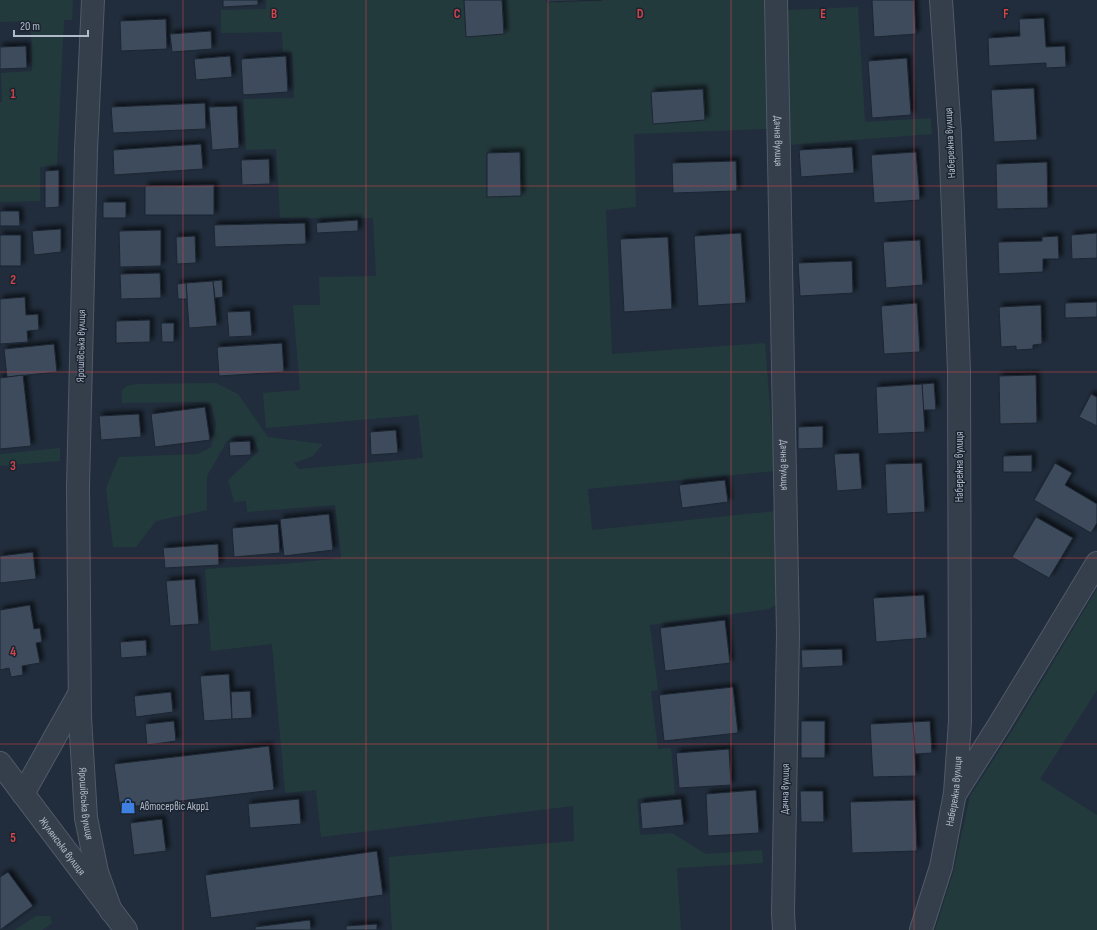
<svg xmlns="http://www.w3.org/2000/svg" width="1097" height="930" font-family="'Sofia Sans Condensed',sans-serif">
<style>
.green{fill:#233a3d}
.building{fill:#3d4b5b;stroke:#1d2633;filter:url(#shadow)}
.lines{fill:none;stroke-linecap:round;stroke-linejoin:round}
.minor-casing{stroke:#515a67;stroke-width:24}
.minor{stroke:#353f4c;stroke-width:22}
.grid{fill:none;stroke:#cf4548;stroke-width:1;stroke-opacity:0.55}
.labels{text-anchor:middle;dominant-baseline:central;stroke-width:3;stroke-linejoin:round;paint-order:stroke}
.street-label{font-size:11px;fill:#b1bac8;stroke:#1b2431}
.poi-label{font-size:11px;fill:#b1bac8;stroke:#1b2431;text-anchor:start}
.grid-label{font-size:13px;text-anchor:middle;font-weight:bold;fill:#cf4548;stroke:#1b2431;stroke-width:3;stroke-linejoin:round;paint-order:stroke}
</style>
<defs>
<filter id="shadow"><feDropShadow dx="3.5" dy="-3.5" stdDeviation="2" flood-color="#0009"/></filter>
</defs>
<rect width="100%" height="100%" fill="#212d3c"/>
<g class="green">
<polygon points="0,0 73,0 72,20 64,20 57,166 40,167 40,201 0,202 0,102 2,102 1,73 32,71 31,21 0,22"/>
<polygon points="266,0 767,0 767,129 634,134 636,207 606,210 612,354 765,343 775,471 588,489 592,530 776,511 776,605 769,609 650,625 658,690 651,691 658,749 671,748 675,795 637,799 640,835 672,833 706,854 762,850 763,863 677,868 681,930 392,930 390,900 389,857 574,841 573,806 321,837 316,790 285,793 272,644 211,651 205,569 285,564 341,558 335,505 247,512 246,501 234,502 228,480 259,451 252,436 236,436 227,441 207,476 207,510 156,521 136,547 113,547 106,488 119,457 198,454 211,447 216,424 211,404 198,402 122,403 121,391 127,386 136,384 216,383 238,394 268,437 323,444 313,456 294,463 299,469 423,458 418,415 266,428 263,393 300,390 293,305 320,305 319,277 376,276 373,218 280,218 276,149 246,150 243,99 294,98 292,52 283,52 282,32 221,33 221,10 266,9"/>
<polygon points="858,7 865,122 931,118 932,134 788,145 787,10"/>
<polygon points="60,448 60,461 0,466 0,454"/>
<polygon points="1097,589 1097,690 1040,779 1097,815 1097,930 935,930 953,873 970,796 1012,731"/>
<polygon points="36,916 50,916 52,923 42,930 15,930"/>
</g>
<g class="building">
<polygon points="223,0 258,0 258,5 223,7"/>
<polygon points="464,0 502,0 504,34 466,37"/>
<polygon points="547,0 602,0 547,2"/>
<polygon points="872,0 914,0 916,34 874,37"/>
<polygon points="1044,18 1046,47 1065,46 1066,67 1046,68 1046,63 989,66 988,38 1020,36 1019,19"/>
<polygon points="166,19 167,49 121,51 120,21"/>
<polygon points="211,31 212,49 172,52 170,34"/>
<polygon points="26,46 27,68 0,69 0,47"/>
<polygon points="230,56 232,77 196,80 194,59"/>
<polygon points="286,56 288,92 243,95 241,59"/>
<polygon points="907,58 911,115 872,118 868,61"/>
<polygon points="1034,88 1037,140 994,142 991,90"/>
<polygon points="703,89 705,120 653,124 651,92"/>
<polygon points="205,103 206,129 113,133 111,107"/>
<polygon points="237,106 239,148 212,150 209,107"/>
<polygon points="201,144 203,169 114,175 113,150"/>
<polygon points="852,147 854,173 801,177 799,150"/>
<polygon points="520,152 521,196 487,197 487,153"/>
<polygon points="916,152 920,200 874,203 871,155"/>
<polygon points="269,159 270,184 242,185 241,160"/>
<polygon points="736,161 737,191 673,193 672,163"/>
<polygon points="1047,162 1048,208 997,209 996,164"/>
<polygon points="59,170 59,207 45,208 45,171"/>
<polygon points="214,185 214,215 145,215 145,186"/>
<rect x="103" y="202" width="23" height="16"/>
<polygon points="0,211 19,211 20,226 0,226"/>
<polygon points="358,220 358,231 317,233 316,223"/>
<polygon points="305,223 306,244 215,247 214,225"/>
<polygon points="61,229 61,252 34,255 32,231"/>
<polygon points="161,230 161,266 120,267 119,231"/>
<polygon points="741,233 746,303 698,306 694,236"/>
<polygon points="1097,233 1097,258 1072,259 1071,235"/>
<rect x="0" y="235" width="21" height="31"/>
<polygon points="195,236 196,263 177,264 176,237"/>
<polygon points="1058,236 1059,259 1043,259 1043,272 999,274 998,242 1042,241 1042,237"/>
<polygon points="668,237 672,309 624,312 620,239"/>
<polygon points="920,240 923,285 886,288 883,242"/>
<polygon points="852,261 853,293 800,296 798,263"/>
<polygon points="160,273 161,298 121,299 120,274"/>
<polygon points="222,280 223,297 215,298 213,281"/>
<polygon points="213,281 217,326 189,328 186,283"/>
<polygon points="186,283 187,299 178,299 177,284"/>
<polygon points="25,297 26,315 38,314 39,330 27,331 28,342 0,344 0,299"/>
<polygon points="1097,302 1097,317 1065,318 1065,303"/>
<polygon points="917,303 920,352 884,354 881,306"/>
<polygon points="1041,305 1042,344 1033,345 1033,349 1016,350 1016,346 1001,347 999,307"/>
<polygon points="250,311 252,336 229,337 227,312"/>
<polygon points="150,320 150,342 116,343 116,321"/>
<polygon points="161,323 174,323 174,342 162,342"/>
<polygon points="282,343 284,372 219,376 217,347"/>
<polygon points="54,344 57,372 7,377 4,349"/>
<polygon points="23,375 31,446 0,449 0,378"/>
<polygon points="1036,375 1037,423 1000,424 999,376"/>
<polygon points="934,383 936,410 923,410 922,384"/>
<polygon points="922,384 925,432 878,434 876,387"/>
<polygon points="1091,394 1097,397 1097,426 1079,417"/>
<polygon points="205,407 210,440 155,447 151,414"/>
<polygon points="139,414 141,437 101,440 99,416"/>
<polygon points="823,426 823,448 798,449 798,427"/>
<polygon points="396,430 398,453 371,455 370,432"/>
<polygon points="250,441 251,455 230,456 229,442"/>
<polygon points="859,453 862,489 837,491 834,454"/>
<polygon points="1032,455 1032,472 1003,472 1003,456"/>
<polygon points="922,463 925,512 887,514 885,464"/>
<polygon points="1055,463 1072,473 1065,485 1097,504 1097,523 1091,533 1034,500"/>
<polygon points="725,480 728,502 682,508 679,485"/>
<polygon points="329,514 333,550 284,556 280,519"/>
<polygon points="1036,517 1073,538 1049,578 1012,557"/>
<polygon points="278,524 280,553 234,557 232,528"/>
<polygon points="218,544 219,565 165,568 163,548"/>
<polygon points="33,552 36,579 0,583 0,556"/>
<polygon points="195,579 199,624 170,626 166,581"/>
<polygon points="924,595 927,638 876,642 873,598"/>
<polygon points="30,605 34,629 40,628 42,642 36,643 40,663 22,666 23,675 11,677 9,668 0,670 0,610"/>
<polygon points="725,620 730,663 665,671 660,628"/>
<polygon points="146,640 147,656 121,658 120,642"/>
<polygon points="842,649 843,666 802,668 801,650"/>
<polygon points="229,674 232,719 204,721 200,676"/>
<polygon points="733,687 738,733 664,741 659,695"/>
<polygon points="250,691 252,718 232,719 231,692"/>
<polygon points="171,692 173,712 136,717 134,696"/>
<polygon points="174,721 176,741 147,745 145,724"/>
<rect x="801" y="721" width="24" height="37"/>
<polygon points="930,721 932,753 915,754 913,722"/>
<polygon points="913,722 916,776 873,777 870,724"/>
<polygon points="269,746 274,790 120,808 114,764"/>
<polygon points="729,749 731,785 679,788 676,753"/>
<polygon points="756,790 759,833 708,836 706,794"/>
<polygon points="800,791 823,791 824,822 801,822"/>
<polygon points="299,799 301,824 250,828 248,804"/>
<polygon points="681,799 684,825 642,829 640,803"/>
<polygon points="915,800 917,851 852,853 850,802"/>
<polygon points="162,819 166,851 134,855 130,823"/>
<polygon points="377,851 383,895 211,918 205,875"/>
<polygon points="8,872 33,906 0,930 0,877"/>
<polygon points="310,920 311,930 255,930 255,927"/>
<polygon points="377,924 377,930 346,930 346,926"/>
</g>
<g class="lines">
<g class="minor-casing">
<g id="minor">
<path id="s1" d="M93 0 86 150 78 487 80 717 86 818 97 872 111 911"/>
<path id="s2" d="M776 0 788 634 783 913 784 930"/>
<path id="s3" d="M0 763 126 930"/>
<polyline points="957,791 999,725 1097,563"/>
<polyline points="23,794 79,694"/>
<path id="s4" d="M921 930 941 867 955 793 960 721 959 371 950 133 941 0"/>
</g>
</g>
<use href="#minor" class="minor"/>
</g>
<path class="grid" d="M183 0V930M366 0V930M548 0V930M731 0V930M914 0V930M0 186H1097M0 372H1097M0 558H1097M0 744H1097"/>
<defs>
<g id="shop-bare" transform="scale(1.2)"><path d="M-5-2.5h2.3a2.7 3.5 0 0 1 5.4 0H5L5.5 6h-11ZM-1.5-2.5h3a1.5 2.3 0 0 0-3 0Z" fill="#3f7fe0" stroke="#1b2431" stroke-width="2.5" paint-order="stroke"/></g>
</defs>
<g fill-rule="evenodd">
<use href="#shop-bare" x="128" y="806"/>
</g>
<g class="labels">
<g class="street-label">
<text stroke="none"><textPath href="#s2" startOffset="141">Дачна вулиця</textPath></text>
<text transform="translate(950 143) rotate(-93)">Набережна вулиця</text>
<text transform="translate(81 346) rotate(-89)">Ярошівська вулиця</text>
<text stroke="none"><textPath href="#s2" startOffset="465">Дачна вулиця</textPath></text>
<text transform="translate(959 467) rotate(-90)">Набережна вулиця</text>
<text transform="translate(785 789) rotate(-89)">Дачна вулиця</text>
<text stroke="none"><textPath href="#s4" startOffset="143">Набережна вулиця</textPath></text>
<text stroke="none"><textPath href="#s1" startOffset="804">Ярошівська вулиця</textPath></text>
<text stroke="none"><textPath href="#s3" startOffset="104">Жулянська вулиця</textPath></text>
</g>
<g class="poi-label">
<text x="140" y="806">Автосервіс Akpp1</text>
</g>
</g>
<g class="grid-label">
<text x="274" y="18">B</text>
<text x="457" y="18">C</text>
<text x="640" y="18">D</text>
<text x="823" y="18">E</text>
<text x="1006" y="18">F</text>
<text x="13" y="98">1</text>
<text x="13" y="284">2</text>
<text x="13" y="470">3</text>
<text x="13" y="656">4</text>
<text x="13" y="842">5</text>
</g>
<path d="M14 30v6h74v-6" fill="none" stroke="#b1bac8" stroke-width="2"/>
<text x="20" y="30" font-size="12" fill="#b1bac8" stroke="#1b2431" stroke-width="3" paint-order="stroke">20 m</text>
</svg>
